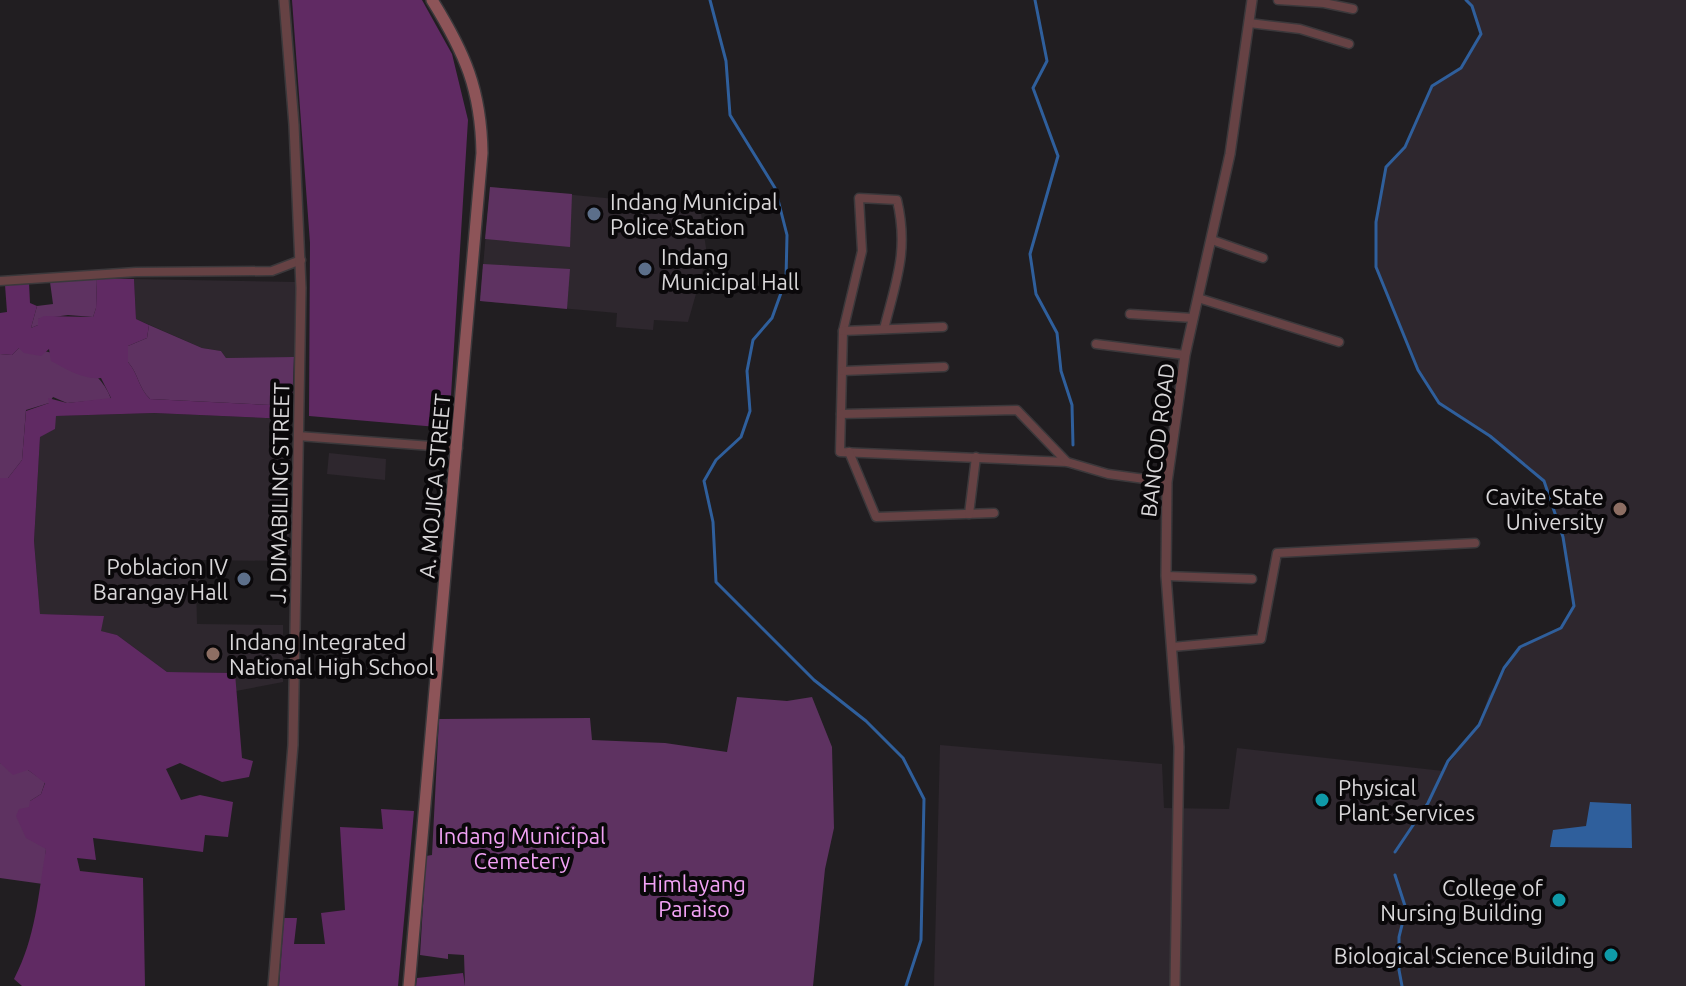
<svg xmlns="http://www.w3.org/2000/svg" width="1686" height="986" font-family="Ubuntu,sans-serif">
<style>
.built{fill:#2e272e}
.green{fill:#5e3261}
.forest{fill:#602a63}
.water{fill:#2f5f9c}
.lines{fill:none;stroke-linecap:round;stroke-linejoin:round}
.stream{stroke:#2f5f9c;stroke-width:3}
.minor-casing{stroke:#3b383b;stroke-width:11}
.tertiary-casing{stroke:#3b383b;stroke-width:12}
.secondary-casing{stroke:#3b383b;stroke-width:14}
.minor{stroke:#664244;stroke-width:8}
.tertiary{stroke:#664244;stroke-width:9}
.secondary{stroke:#8d5458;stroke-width:11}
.service-dot{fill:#5c6f8a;stroke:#0a080a;stroke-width:3}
.education-dot{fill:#8d6e63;stroke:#0a080a;stroke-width:3}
.culture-dot{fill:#0f9aa8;stroke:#0a080a;stroke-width:3}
.labels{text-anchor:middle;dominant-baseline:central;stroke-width:8;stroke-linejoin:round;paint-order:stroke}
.poi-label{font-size:22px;fill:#d9d7d9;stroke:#0a080a;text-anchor:start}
.street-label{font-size:22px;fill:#d9d7d9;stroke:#0a080a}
.park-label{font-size:22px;fill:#f2a2f5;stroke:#0a080a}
</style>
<rect width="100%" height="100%" fill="#211e21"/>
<g class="built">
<polygon points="1466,0 1686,0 1686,986 934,986 940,745 1162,764 1164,808 1229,809 1237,748 1443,771 1479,725 1489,695 1520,647 1561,628 1573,605 1563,537 1544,481 1490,436 1439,403 1418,370 1376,267 1376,222 1386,167 1405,147 1432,86 1461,68 1481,34 1472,6"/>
<polygon points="490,187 700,207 707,255 688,322 654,320 653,330 616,327 617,313 480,301"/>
<polygon points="134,279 296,282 294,357 226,358 221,351 202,348 136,319"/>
<polygon points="154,413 291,419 289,561 200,560 200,582 196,582 197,624 283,625 283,682 236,691 234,673 167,672 117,635 100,631 103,616 40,614 34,541 40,436 55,429 55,416"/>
<polygon points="329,453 386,459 385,480 327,474"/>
</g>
<g class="green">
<polygon points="490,187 572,194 570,247 485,239"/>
<polygon points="483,264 570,269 567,309 480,301"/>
<polygon points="97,278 96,308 93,317 68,315 38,319 38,325 31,328 37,306 53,304 50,282"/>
<path d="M149 325 202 348 221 351 226 358 294 357 292 406 150 399C138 387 139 375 128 362V346L147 338Z"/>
<path d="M19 348C54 350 98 362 111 399L67 403 53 397 49 403 26 410 22 460 8 478H0V354L12 355Z"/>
<polygon points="737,697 787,701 812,697 832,747 834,828 825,869 813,986 465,986 464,955 448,954 448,959 420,955 426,856 432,855 439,719 590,718 592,740 665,743 727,752"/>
<polygon points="0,763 28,770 45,782 41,794 30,801 46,849 43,884 0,878"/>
</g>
<g class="forest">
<polygon points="292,0 422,0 452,54 468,120 449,428 309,416 310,243"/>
<path d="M97 278 134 279 136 319 149 325 147 338 128 346V362C139 375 138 387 150 399L292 406 291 419 154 413 56 416 55 429 40 437 34 541 40 614 104 616 101 631 117 635 167 672 235 673 242 758 253 761 249 777 222 782 180 763 166 769 181 800 200 795 233 802 228 837 205 835 203 852 93 838 96 860 77 858 80 871 143 878 145 986H22L14 979C36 937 38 895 46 849L26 838 16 816 19 809 29 807 30 801 41 794 45 783 28 770 13 775 0 763V478H8L22 460 26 411 49 403 48 398 67 403 111 398 101 378C84 380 66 369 51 361L49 349 41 356 24 353 19 348 12 355 0 354V313L7 312 5 285 29 283 30 303 37 306 31 328 38 325V319L44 316 93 317 96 308Z"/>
<polygon points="381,809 414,811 398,986 279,986 284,918 297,918 294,944 325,944 321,913 345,910 340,827 383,829"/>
<polygon points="463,973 465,986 416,986 417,978"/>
</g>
<polygon class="water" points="1590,802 1631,804 1632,848 1550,847 1553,830 1586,826"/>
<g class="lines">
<g class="stream">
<polyline points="710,0 726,61 730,115 775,188 787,235 786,279 772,318 753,340 747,371 750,411 741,437 716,460 704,481 713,522 716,582 814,680 866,721 903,758 924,799 921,940 906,986"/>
<polyline points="1035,0 1047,61 1033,88 1058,156 1030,254 1036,294 1057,333 1061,371 1072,405 1073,445"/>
<polyline points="1395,852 1428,803 1448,761 1479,725 1504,668 1520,647 1561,628 1574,606 1563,537 1544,481 1490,436 1439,403 1418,370 1376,267 1376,222 1386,167 1405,147 1432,86 1461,68 1481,34 1472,6 1466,0"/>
<polyline points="1395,875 1406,909 1399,937 1399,970 1402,986"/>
</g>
<g class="minor-casing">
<g id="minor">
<polyline points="1278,0 1324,3 1353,9"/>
<polyline points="1249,23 1300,29 1349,44"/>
<polyline points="1212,240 1263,258"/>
<polyline points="0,281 136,272 272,271 301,260"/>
<polyline points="1198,298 1339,342"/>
<polyline points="1130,314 1193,318"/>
<path d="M884 329C896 281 909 251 897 200L859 198 862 251 843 331 840 452 1067 462 1108 474 1167 482"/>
<polyline points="843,331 943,327"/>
<polyline points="1096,344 1185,355"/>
<polyline points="843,371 944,367"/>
<polyline points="841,414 1017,410 1067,462"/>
<polyline points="298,436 458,448"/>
<polyline points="849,452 876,517 994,513"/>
<polyline points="969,514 976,457"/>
<polyline points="1166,576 1252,579"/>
<polyline points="1172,647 1261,639 1277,553 1475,543"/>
</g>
</g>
<g class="tertiary-casing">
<g id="tertiary">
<polyline points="273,986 293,745 301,288 294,125 284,0"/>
<polyline points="1175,986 1179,747 1166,576 1167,482 1185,355 1230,154 1252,0"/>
</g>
</g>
<g class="secondary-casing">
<path id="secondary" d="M409 986 482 153C481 90 465 53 432 0"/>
</g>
<use href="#minor" class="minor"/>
<use href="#tertiary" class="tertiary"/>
<use href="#secondary" class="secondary"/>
</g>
<g class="service-dot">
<circle cx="594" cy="214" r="8"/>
<circle cx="645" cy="269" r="8"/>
<circle cx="244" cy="579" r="8"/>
</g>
<g class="education-dot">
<circle cx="1620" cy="509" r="8"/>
<circle cx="213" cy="654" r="8"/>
</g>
<g class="culture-dot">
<circle cx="1322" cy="800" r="8"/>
<circle cx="1559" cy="900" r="8"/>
<circle cx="1611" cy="955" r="8"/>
</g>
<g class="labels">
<g class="poi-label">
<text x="610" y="201">Indang Municipal<tspan x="610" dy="25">Police Station</tspan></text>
<text x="661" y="256">Indang<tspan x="661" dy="25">Municipal Hall</tspan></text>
<text x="1604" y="496" text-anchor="end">Cavite State<tspan x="1604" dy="25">University</tspan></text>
<text x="228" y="566" text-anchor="end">Poblacion IV<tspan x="228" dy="25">Barangay Hall</tspan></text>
<text x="229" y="641">Indang Integrated<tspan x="229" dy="25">National High School</tspan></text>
<text x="1338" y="787">Physical<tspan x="1338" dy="25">Plant Services</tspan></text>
<text x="1543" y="887" text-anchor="end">College of<tspan x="1543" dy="25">Nursing Building</tspan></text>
<text x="1595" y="955" text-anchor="end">Biological Science Building</text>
</g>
<g class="street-label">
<text transform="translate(1157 440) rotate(-83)">BANCOD ROAD</text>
<text transform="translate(434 486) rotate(-85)">A. MOJICA STREET</text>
<text transform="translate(279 493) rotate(-89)">J. DIMABILING STREET</text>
</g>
<g class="park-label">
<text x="522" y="835">Indang Municipal<tspan x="522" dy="25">Cemetery</tspan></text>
<text x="694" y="883">Himlayang<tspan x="694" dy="25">Paraiso</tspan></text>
</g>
</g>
</svg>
